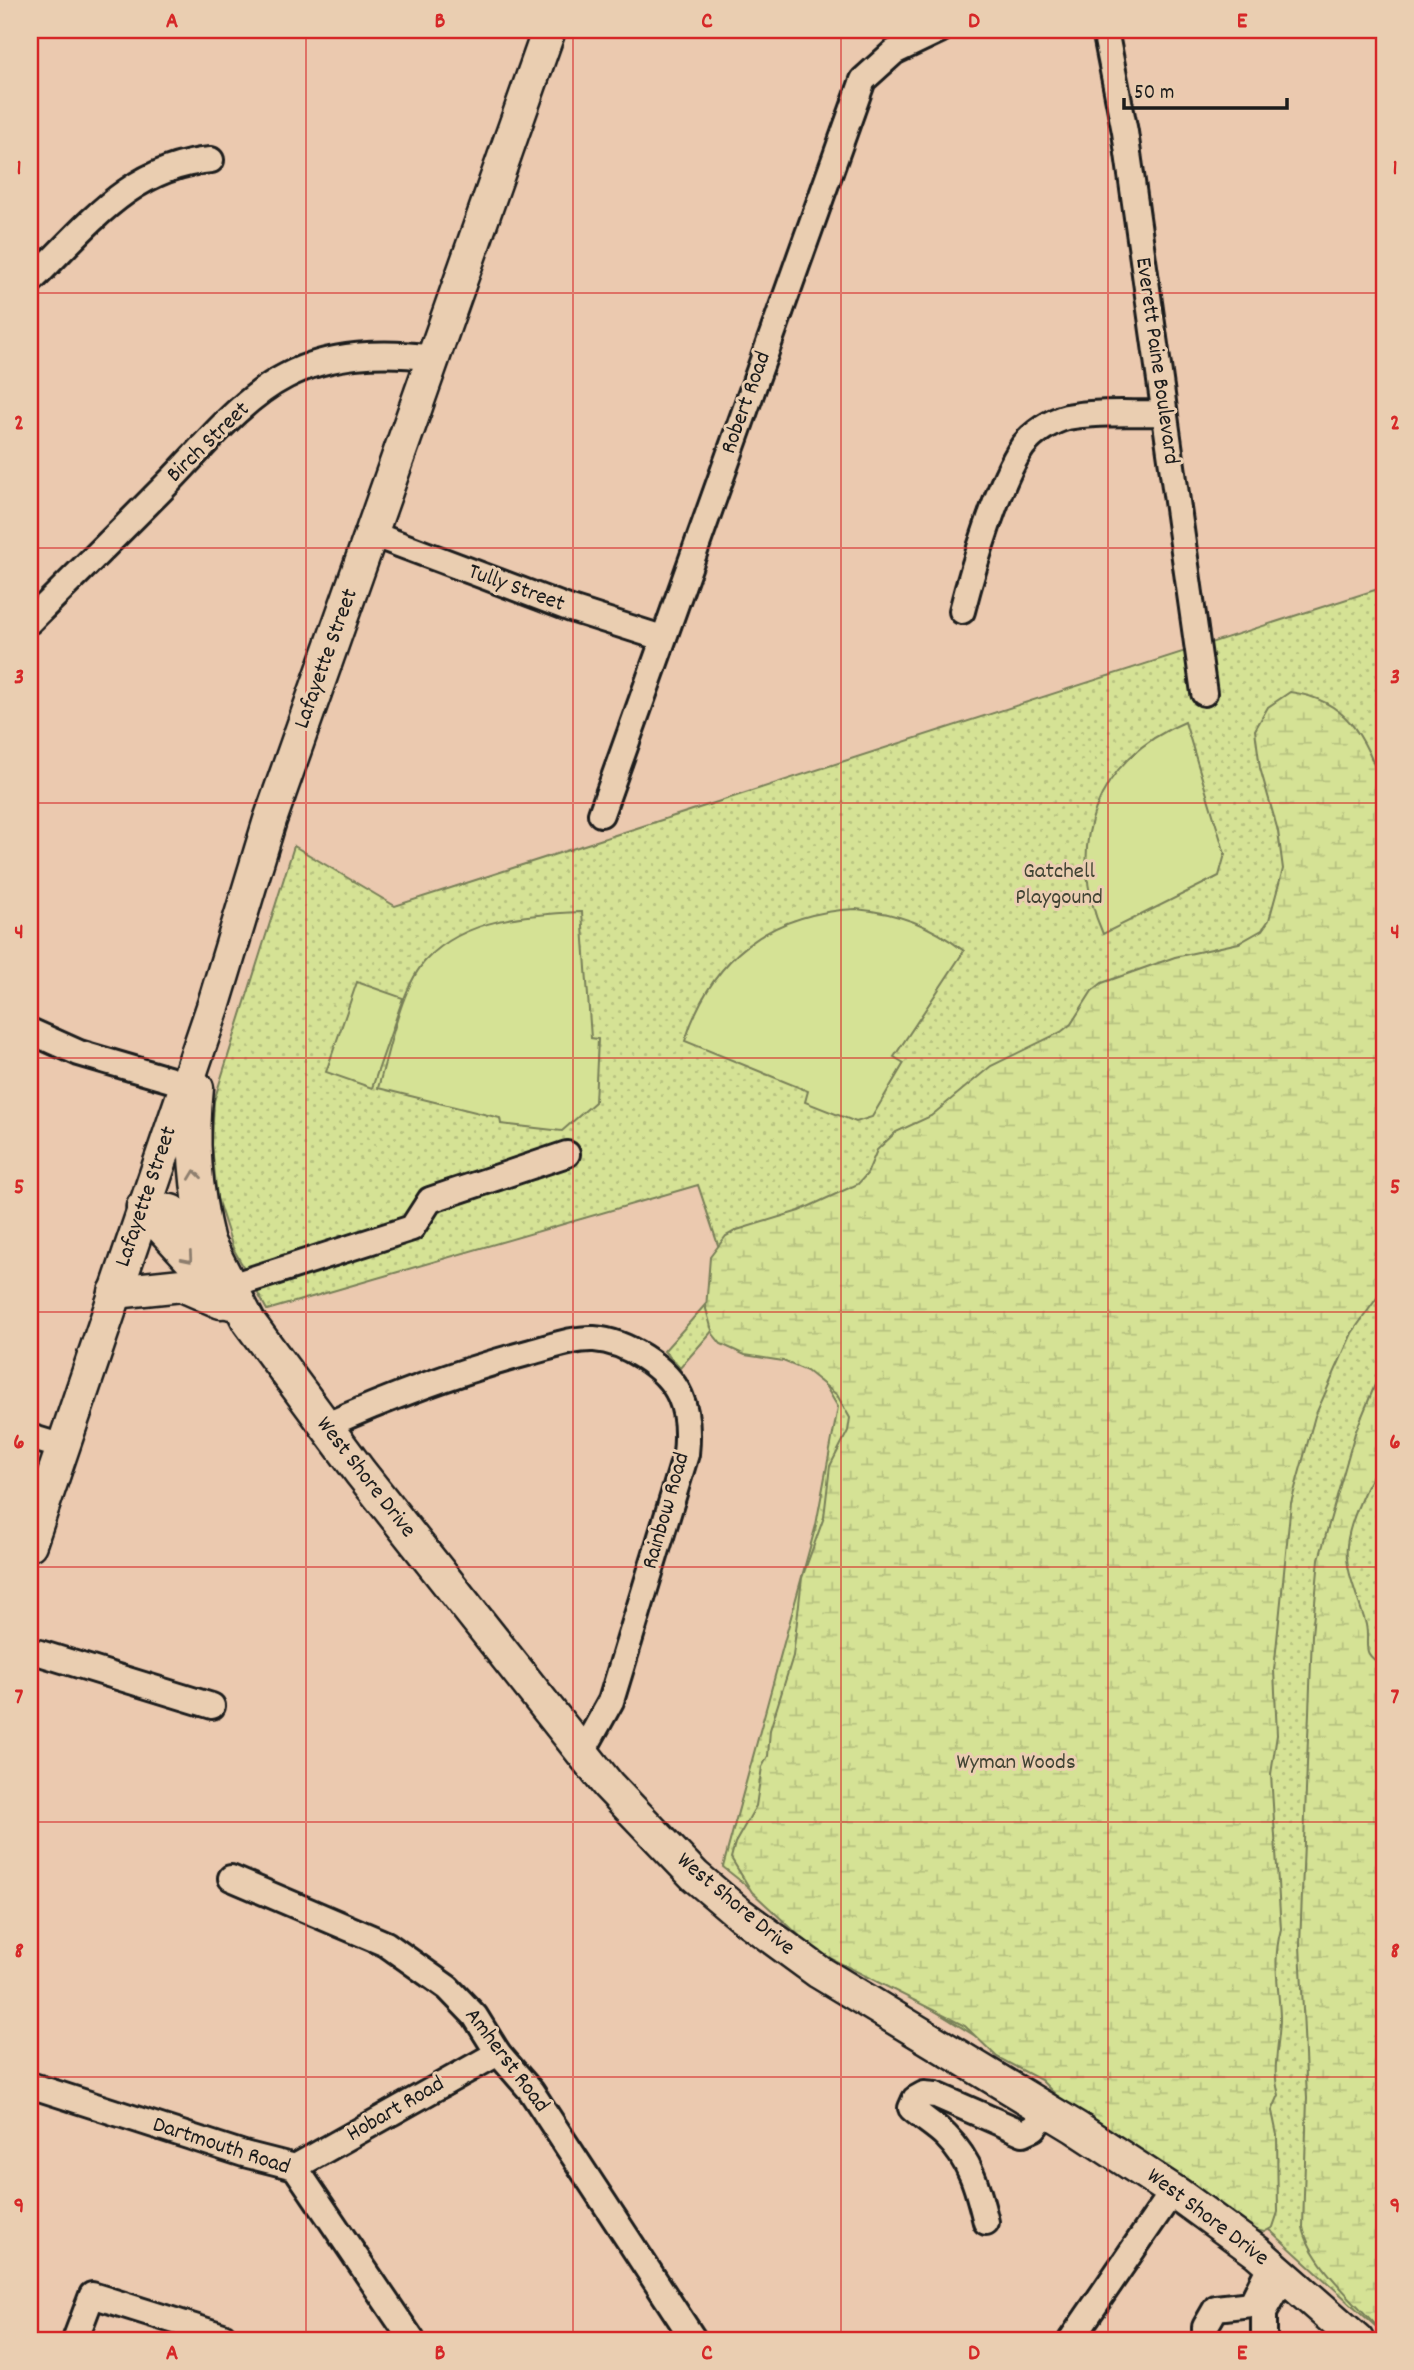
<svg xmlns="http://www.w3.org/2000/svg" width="1414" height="2370" font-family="Dekko,sans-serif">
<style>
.grass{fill:url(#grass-dots);stroke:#787f58;stroke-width:2}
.wetland{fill:url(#wetland-marsh);stroke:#787f58;stroke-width:2}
.garden{fill:#d5e295;stroke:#787f58;stroke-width:2}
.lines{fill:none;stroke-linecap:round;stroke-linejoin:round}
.minor-casing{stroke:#1c1c1c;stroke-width:30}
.major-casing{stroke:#1c1c1c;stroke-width:37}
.minor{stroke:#eaceb1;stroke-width:24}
.major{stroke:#eaceb1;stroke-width:32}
.oneway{stroke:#8d7e6e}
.grid{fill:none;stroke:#d62828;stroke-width:2;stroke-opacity:0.55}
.labels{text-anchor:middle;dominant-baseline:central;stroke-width:6;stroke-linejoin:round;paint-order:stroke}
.street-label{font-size:23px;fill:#1c1c1c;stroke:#eaceb1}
.park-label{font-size:23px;fill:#414434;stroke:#eaceb1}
.neatline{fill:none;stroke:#d62828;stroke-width:2.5}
.grid-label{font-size:23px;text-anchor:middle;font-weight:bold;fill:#d62828}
</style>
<defs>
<pattern id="grass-dots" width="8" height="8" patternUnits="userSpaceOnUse" patternTransform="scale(1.75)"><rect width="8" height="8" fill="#d5e295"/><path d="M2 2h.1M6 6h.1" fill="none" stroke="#b6c180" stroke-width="1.8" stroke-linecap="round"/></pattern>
<pattern id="wetland-marsh" width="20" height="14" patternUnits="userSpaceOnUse" patternTransform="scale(1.75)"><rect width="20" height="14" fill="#d5e295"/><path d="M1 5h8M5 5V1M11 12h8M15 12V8" fill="none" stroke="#b6c180"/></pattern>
</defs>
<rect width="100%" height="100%" fill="#ebc9af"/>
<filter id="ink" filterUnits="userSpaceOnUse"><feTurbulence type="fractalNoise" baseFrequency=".0143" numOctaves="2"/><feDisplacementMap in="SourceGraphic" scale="14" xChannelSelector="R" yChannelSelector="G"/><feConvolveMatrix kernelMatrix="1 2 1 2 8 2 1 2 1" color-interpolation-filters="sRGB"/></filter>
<g filter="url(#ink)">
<polygon class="grass" points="1384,587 1384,2334 1273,2233 1166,2154 796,1925 723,1867 816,1525 838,1407 760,1276 680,1368 664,1351 729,1278 698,1185 267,1310 233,1248 217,1198 212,1145 214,1101 294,846 395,906"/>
<g class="wetland">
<path d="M1290 692C1350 700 1364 739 1384 789V1288L1352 1333 1315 1416 1291 1503 1274 1670 1277 1735 1271 1774 1281 1929C1272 1962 1279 1985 1280 2017 1280 2043 1271 2070 1279 2095L1272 2111 1277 2135 1278 2212 1273 2227 1264 2232 1252 2229 1187 2179 1121 2144 1076 2115 1041 2080 997 2057 965 2026 816 1951 752 1892 731 1858 735 1843 756 1806 762 1767 768 1756 770 1730 793 1656 802 1578 824 1517 830 1466 848 1431 850 1418 837 1395 807 1371 783 1361 745 1355 721 1344 713 1334 706 1309 710 1257 726 1236 737 1230 799 1211 858 1184 867 1174 877 1150 896 1132 931 1116 991 1066 1061 1032 1071 1024 1092 991 1102 983 1175 957 1239 943 1262 930 1269 920 1283 869 1278 831 1260 768 1255 730 1268 707Z"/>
<path d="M1384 1363C1384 1391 1388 1422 1384 1449 1382 1462 1372 1476 1366 1488 1337 1553 1344 1557 1365 1621 1372 1643 1357 1653 1384 1665V2334C1359 2305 1310 2264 1303 2227L1307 2098 1300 1945 1312 1635 1319 1559 1355 1433Z"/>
</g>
<g class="garden">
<path d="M1185 722 1225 854 1219 876 1103 934C1064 846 1095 759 1185 722Z"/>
<path d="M856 909C898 913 931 925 964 951L894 1057 904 1063 872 1117 856 1122 805 1102 808 1091 685 1041C711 958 769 913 856 909Z"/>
<path d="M582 912 591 1038 598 1039 595 1102 562 1131 501 1124 500 1118 378 1088C389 1052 401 985 427 959 466 918 529 914 582 912Z"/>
<polygon points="357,982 403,998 372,1088 326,1072"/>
</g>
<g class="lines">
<g class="minor-casing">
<g id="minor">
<polyline points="1105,30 1125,132 1204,693"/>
<path d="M30 282C85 229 130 166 211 160"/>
<polyline points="372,534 571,609 662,638"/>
<path d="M962 611C973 568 998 482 1023 446 1033 433 1051 421 1067 417 1097 411 1132 414 1163 413"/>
<path d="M30 621C76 575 123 529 169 482 204 446 241 399 286 376 329 353 385 351 432 358"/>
<polyline points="601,814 863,80 894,52 940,30"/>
<polyline points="30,1031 79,1053 185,1084"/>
<polyline points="231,1286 412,1228 430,1200 567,1154"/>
<path d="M325 1426C392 1396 460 1371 531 1352 550 1347 574 1338 594 1339 625 1341 667 1367 680 1396 688 1414 688 1435 686 1454L611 1701 582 1753"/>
<polyline points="30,1437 63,1447"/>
<polyline points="30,1650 212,1706"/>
<polyline points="231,1878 386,1944 448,1988 475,2016 498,2053 531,2091 694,2340"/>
<polyline points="30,2085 244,2154 295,2167 412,2340"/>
<polyline points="295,2167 498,2053"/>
<path d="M986 2222C978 2189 971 2161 946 2136 936 2126 922 2118 911 2108L915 2099 924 2094 936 2095 1023 2133 1034 2128 1047 2111"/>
<polyline points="75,2340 92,2295 223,2336 226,2340"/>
<polyline points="1071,2340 1173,2191"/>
<polyline points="1205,2340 1205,2327 1216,2308 1251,2304 1271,2264"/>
<polyline points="1264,2340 1264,2312 1279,2286"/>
</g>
</g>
<g class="major-casing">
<g id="major">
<path d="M197 1088C191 1141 195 1190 208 1242"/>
<polyline points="143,1207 171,1211 186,1219 208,1242 249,1322 360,1472 608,1785 695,1876 741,1915 819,1972 1075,2127 1179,2195 1257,2252 1357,2340"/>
<polyline points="143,1207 231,1303"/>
<polyline points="115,1292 182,1285 221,1302"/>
<polyline points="30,1544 214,1004 270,820 549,30"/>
</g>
</g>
<use href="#minor" class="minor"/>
<use href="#major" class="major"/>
</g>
<defs><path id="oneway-chevron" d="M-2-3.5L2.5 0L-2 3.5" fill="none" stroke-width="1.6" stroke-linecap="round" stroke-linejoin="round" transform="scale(1.75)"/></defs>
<g class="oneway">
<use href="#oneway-chevron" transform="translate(195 1175) rotate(-97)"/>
<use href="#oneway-chevron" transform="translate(188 1258) rotate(49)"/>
</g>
</g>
<path class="grid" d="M306 30V2340M573 30V2340M841 30V2340M1108 30V2340M30 293H1384M30 548H1384M30 803H1384M30 1058H1384M30 1312H1384M30 1567H1384M30 1822H1384M30 2077H1384"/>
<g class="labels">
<g class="street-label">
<text transform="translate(1156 361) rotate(82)">Everett Paine Boulevard</text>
<text transform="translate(747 403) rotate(-70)">Robert Road</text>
<text transform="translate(209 443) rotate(-44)">Birch Street</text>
<text transform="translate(516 589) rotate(20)">Tully Street</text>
<text transform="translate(327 659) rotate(-70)">Lafayette Street</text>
<text transform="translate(147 1197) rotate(-71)">Lafayette Street</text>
<text transform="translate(365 1478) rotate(52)">West Shore Drive</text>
<text transform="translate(667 1511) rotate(-74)">Rainbow Road</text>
<text transform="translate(735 1905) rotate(40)">West Shore Drive</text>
<text transform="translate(506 2061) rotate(53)">Amherst Road</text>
<text transform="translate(396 2110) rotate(-30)">Hobart Road</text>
<text transform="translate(221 2147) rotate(18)">Dartmouth Road</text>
<text transform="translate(1207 2218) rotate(37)">West Shore Drive</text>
</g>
<g class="park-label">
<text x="1059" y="872">Gatchell<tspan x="1059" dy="26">Playgound</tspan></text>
<text x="1016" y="1763">Wyman Woods</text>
</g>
</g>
<rect width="1414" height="2370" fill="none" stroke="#eaceb1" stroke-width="77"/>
<path d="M1124 98v10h163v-10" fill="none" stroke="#1c1c1c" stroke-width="3.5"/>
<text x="1134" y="98" font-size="21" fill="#1c1c1c" stroke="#eaceb1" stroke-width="5" paint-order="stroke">50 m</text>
<rect x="38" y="38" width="1338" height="2294" class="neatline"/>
<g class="grid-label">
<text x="172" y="27">A</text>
<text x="440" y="27">B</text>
<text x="707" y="27">C</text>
<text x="974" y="27">D</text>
<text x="1242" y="27">E</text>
<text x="19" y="174">1</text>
<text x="1395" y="174">1</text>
<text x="19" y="429">2</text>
<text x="1395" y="429">2</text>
<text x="19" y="683">3</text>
<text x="1395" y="683">3</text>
<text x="19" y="938">4</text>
<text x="1395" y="938">4</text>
<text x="19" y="1193">5</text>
<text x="1395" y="1193">5</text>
<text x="19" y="1448">6</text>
<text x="1395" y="1448">6</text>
<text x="19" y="1703">7</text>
<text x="1395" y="1703">7</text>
<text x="19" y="1957">8</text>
<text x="1395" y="1957">8</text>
<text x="19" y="2212">9</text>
<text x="1395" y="2212">9</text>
<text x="172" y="2359">A</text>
<text x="440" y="2359">B</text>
<text x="707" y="2359">C</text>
<text x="974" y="2359">D</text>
<text x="1242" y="2359">E</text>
</g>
</svg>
